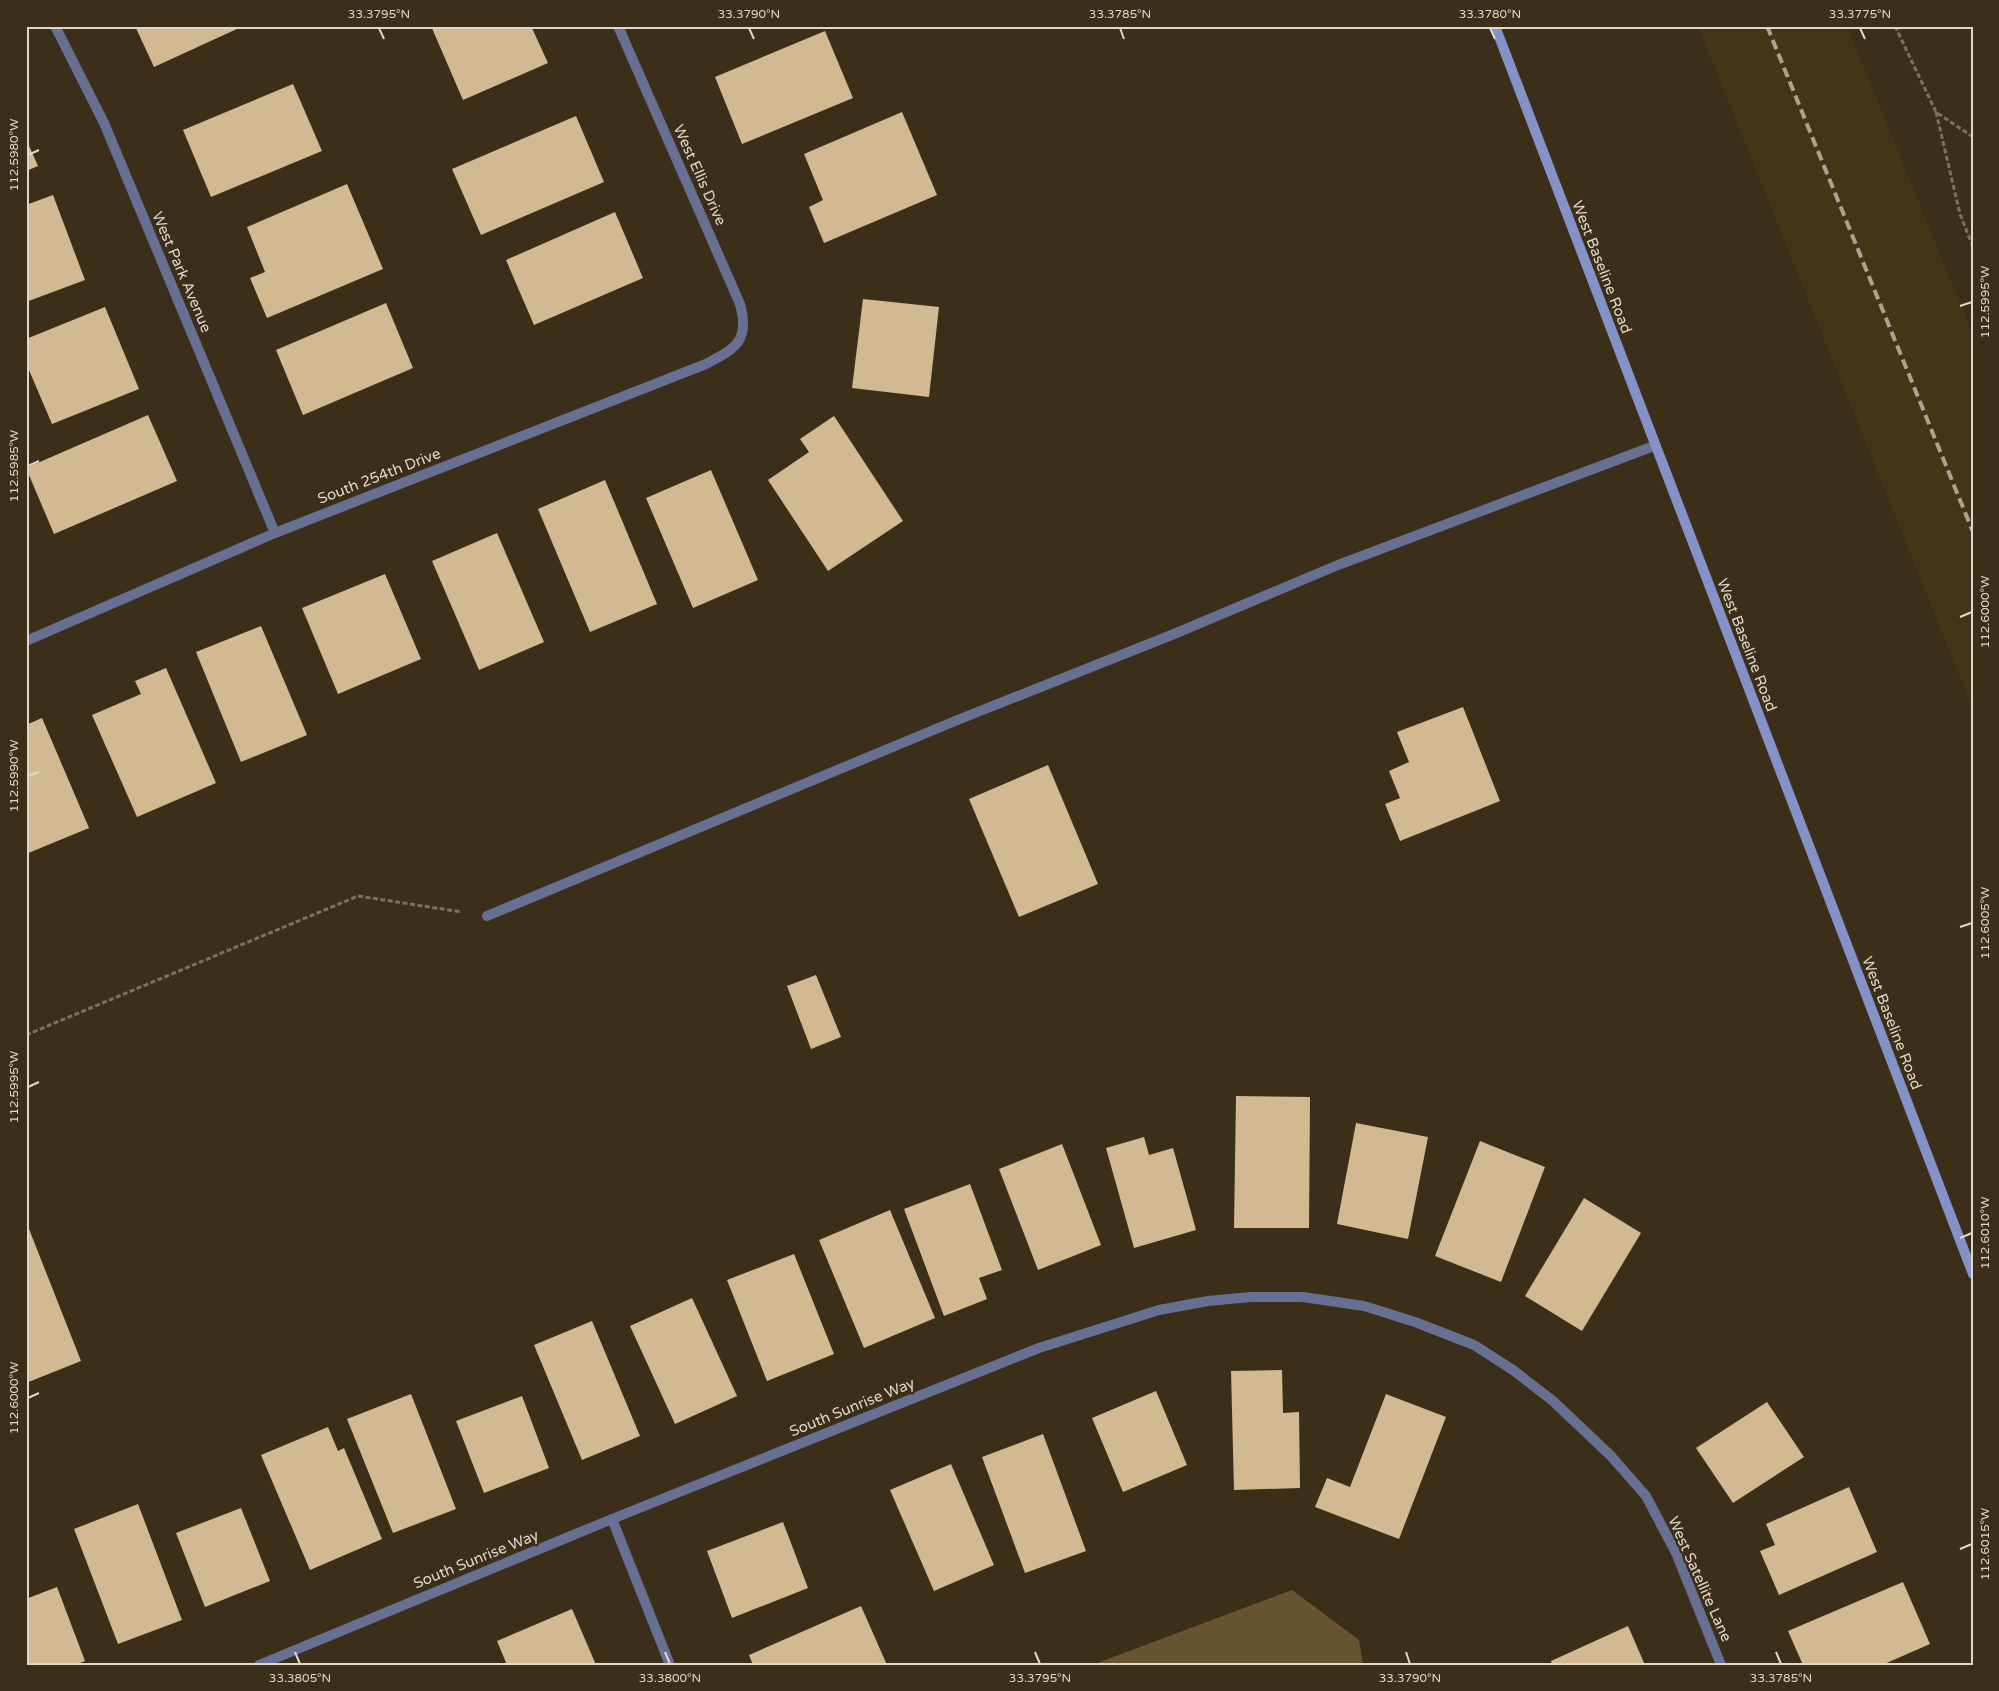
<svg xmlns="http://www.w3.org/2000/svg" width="1999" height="1691" font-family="'Varela Round',sans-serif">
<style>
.built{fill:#443418}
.green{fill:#695431}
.building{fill:#d3b991}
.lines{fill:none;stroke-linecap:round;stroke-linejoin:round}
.path{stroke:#7c715f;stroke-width:3;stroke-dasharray:5 2.5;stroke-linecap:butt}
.service{stroke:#677092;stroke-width:10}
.minor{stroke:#677092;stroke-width:10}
.secondary{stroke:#8592c8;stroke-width:10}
.rail{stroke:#aba293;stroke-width:4;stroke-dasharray:10 5;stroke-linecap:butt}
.ticks{fill:none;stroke:#dfd7cb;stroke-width:2}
.labels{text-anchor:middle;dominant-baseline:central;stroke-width:5;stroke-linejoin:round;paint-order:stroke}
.street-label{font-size:15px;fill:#dfd7cb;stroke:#3c2f1a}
.neatline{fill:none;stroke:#dfd7cb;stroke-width:2}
.ticks-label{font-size:12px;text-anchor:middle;fill:#dfd7cb}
</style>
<rect width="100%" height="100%" fill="#3c2f1a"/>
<polygon class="built" points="1698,26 1847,26 1973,335 1973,709"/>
<polygon class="green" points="1292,1590 1359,1640 1363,1665 1092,1665"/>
<g class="building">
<polygon points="135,26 238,26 239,28 154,67"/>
<polygon points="431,26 531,26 548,63 463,100"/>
<polygon points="825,31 853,98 742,144 715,77"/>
<polygon points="293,84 322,151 211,197 183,130"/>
<polygon points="902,112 937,195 824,243 809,207 823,200 804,154"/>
<polygon points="576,116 604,182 481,235 452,169"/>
<polygon points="26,139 38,166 26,171"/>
<polygon points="347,184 383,269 267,318 250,278 265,272 247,227"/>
<polygon points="53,195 85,280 26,302 26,205"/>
<polygon points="615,212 643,278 534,325 506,260"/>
<polygon points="863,299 939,307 929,397 852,388"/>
<polygon points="386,303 413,368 303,415 276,350"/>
<polygon points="105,307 139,389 52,424 26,363 26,339"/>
<polygon points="148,415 177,481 54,534 26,468"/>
<polygon points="834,416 903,521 828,571 768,480 809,452 800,439"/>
<polygon points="711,470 758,580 693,608 646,498"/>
<polygon points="605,480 657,604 590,632 538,509"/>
<polygon points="497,533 544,642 479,670 432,561"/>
<polygon points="385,574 421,659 338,694 302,608"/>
<polygon points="261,626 307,735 241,762 196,652"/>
<polygon points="166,668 216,783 137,817 92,715 141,694 135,681"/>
<polygon points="1463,707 1500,801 1400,841 1385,804 1400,798 1389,771 1409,762 1397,732"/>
<polygon points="42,718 89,828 26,854 26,725"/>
<polygon points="1048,765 1098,884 1019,917 969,799"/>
<polygon points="816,975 841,1037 811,1049 787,986"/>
<polygon points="1236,1096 1310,1097 1309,1228 1234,1228"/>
<polygon points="1356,1123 1428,1137 1408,1239 1337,1224"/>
<polygon points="1144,1137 1149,1155 1173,1148 1196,1230 1134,1248 1106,1148"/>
<polygon points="1480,1141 1545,1167 1501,1282 1435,1256"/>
<polygon points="1062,1144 1101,1245 1038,1270 999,1169"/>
<polygon points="970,1184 1002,1270 979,1278 987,1299 944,1316 904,1209"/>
<polygon points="1584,1198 1641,1233 1582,1331 1525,1296"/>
<polygon points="890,1210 935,1318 864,1348 819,1240"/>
<polygon points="29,1229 81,1361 26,1383 26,1230"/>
<polygon points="794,1254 834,1354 767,1381 727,1280"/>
<polygon points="692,1298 737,1396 675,1424 630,1326"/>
<polygon points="592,1321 640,1436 582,1460 534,1345"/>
<polygon points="1282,1370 1283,1413 1299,1412 1300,1488 1234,1490 1231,1371"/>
<polygon points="1156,1391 1187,1465 1123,1492 1092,1418"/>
<polygon points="411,1394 456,1509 393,1533 347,1419"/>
<polygon points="1386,1394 1446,1417 1399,1539 1315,1507 1327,1478 1350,1487"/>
<polygon points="522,1396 549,1468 484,1493 456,1421"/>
<polygon points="1767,1402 1804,1457 1733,1503 1696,1448"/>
<polygon points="328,1427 338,1451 344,1448 382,1539 310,1570 261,1455"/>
<polygon points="1043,1434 1086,1551 1025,1573 982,1457"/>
<polygon points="951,1464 994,1565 934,1591 890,1490"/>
<polygon points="1849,1487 1877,1552 1779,1595 1760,1551 1775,1545 1766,1524"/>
<polygon points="138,1504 182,1620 118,1644 74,1529"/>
<polygon points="241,1508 270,1581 205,1607 176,1533"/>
<polygon points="783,1522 808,1588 732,1618 707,1551"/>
<polygon points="1903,1582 1930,1644 1882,1665 1803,1665 1788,1631"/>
<polygon points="57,1587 85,1661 75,1665 26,1665 26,1599"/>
<polygon points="861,1606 887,1665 753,1665 749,1655"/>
<polygon points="572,1609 596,1665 507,1665 497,1641"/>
<polygon points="1628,1626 1645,1665 1552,1665 1551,1661"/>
</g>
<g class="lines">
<g class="path">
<polyline points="1895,26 1936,112 1973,137"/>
<polyline points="1936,112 1960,214 1973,247"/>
<polyline points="26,1035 358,896 462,912"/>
</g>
<polyline class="service" points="487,916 955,721 1174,634 1338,565 1654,446"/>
<g class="minor">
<polyline points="55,26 104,123 275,533"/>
<path d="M26 641 275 533 706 364C736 348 750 341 740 304L618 26"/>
<polyline points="612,1519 670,1665"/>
<polyline points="259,1665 612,1519 1039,1348 1159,1310 1208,1301 1251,1297 1303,1297 1364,1306 1415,1322 1474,1345 1513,1370 1553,1401 1611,1456 1646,1496 1676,1553 1721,1665"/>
</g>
<polyline class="secondary" points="1495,26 1973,1274"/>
<polyline class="rail" points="1767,26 1973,532"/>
</g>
<path class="ticks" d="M379 28 384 39M749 28 754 39M1120 28 1124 39M1490 28 1495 39M1860 28 1865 39M28 155 39 150M1960 306 1972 302M28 466 39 461M1960 617 1972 612M28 776 39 772M1960 927 1972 923M28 1087 39 1082M1960 1238 1972 1233M28 1398 39 1393M1960 1549 1972 1544M295 1652 300 1664M665 1652 670 1664M1035 1652 1040 1664M1406 1652 1410 1664M1776 1652 1781 1664"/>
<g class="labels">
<g class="street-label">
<text transform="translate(700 175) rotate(66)">West Ellis Drive</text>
<text transform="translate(1602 267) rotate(69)">West Baseline Road</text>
<text transform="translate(182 272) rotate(67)">West Park Avenue</text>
<text transform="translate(379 476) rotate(-21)">South 254th Drive</text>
<text transform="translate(1747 645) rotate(69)">West Baseline Road</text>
<text transform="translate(1892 1023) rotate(69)">West Baseline Road</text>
<text transform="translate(852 1407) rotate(-22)">South Sunrise Way</text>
<text transform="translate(476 1559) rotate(-22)">South Sunrise Way</text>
<text transform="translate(1700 1579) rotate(66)">West Satellite Lane</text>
</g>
</g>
<rect width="1999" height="1691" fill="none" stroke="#3c2f1a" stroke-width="55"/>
<rect x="28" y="28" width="1944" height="1636" class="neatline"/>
<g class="ticks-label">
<text x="379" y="18">33.3795°N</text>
<text x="749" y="18">33.3790°N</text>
<text x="1120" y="18">33.3785°N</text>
<text x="1490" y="18">33.3780°N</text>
<text x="1860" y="18">33.3775°N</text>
<text transform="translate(14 155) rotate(-90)" y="4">112.5980°W</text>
<text transform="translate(1985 302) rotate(-90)" y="4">112.5995°W</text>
<text transform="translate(14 466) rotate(-90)" y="4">112.5985°W</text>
<text transform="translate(1985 612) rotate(-90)" y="4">112.6000°W</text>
<text transform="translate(14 776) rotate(-90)" y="4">112.5990°W</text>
<text transform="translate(1985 923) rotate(-90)" y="4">112.6005°W</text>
<text transform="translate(14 1087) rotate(-90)" y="4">112.5995°W</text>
<text transform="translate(1985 1233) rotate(-90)" y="4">112.6010°W</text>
<text transform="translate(14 1398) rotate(-90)" y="4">112.6000°W</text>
<text transform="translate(1985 1544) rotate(-90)" y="4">112.6015°W</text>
<text x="300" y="1682">33.3805°N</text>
<text x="670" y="1682">33.3800°N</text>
<text x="1040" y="1682">33.3795°N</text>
<text x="1410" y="1682">33.3790°N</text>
<text x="1781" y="1682">33.3785°N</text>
</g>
</svg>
